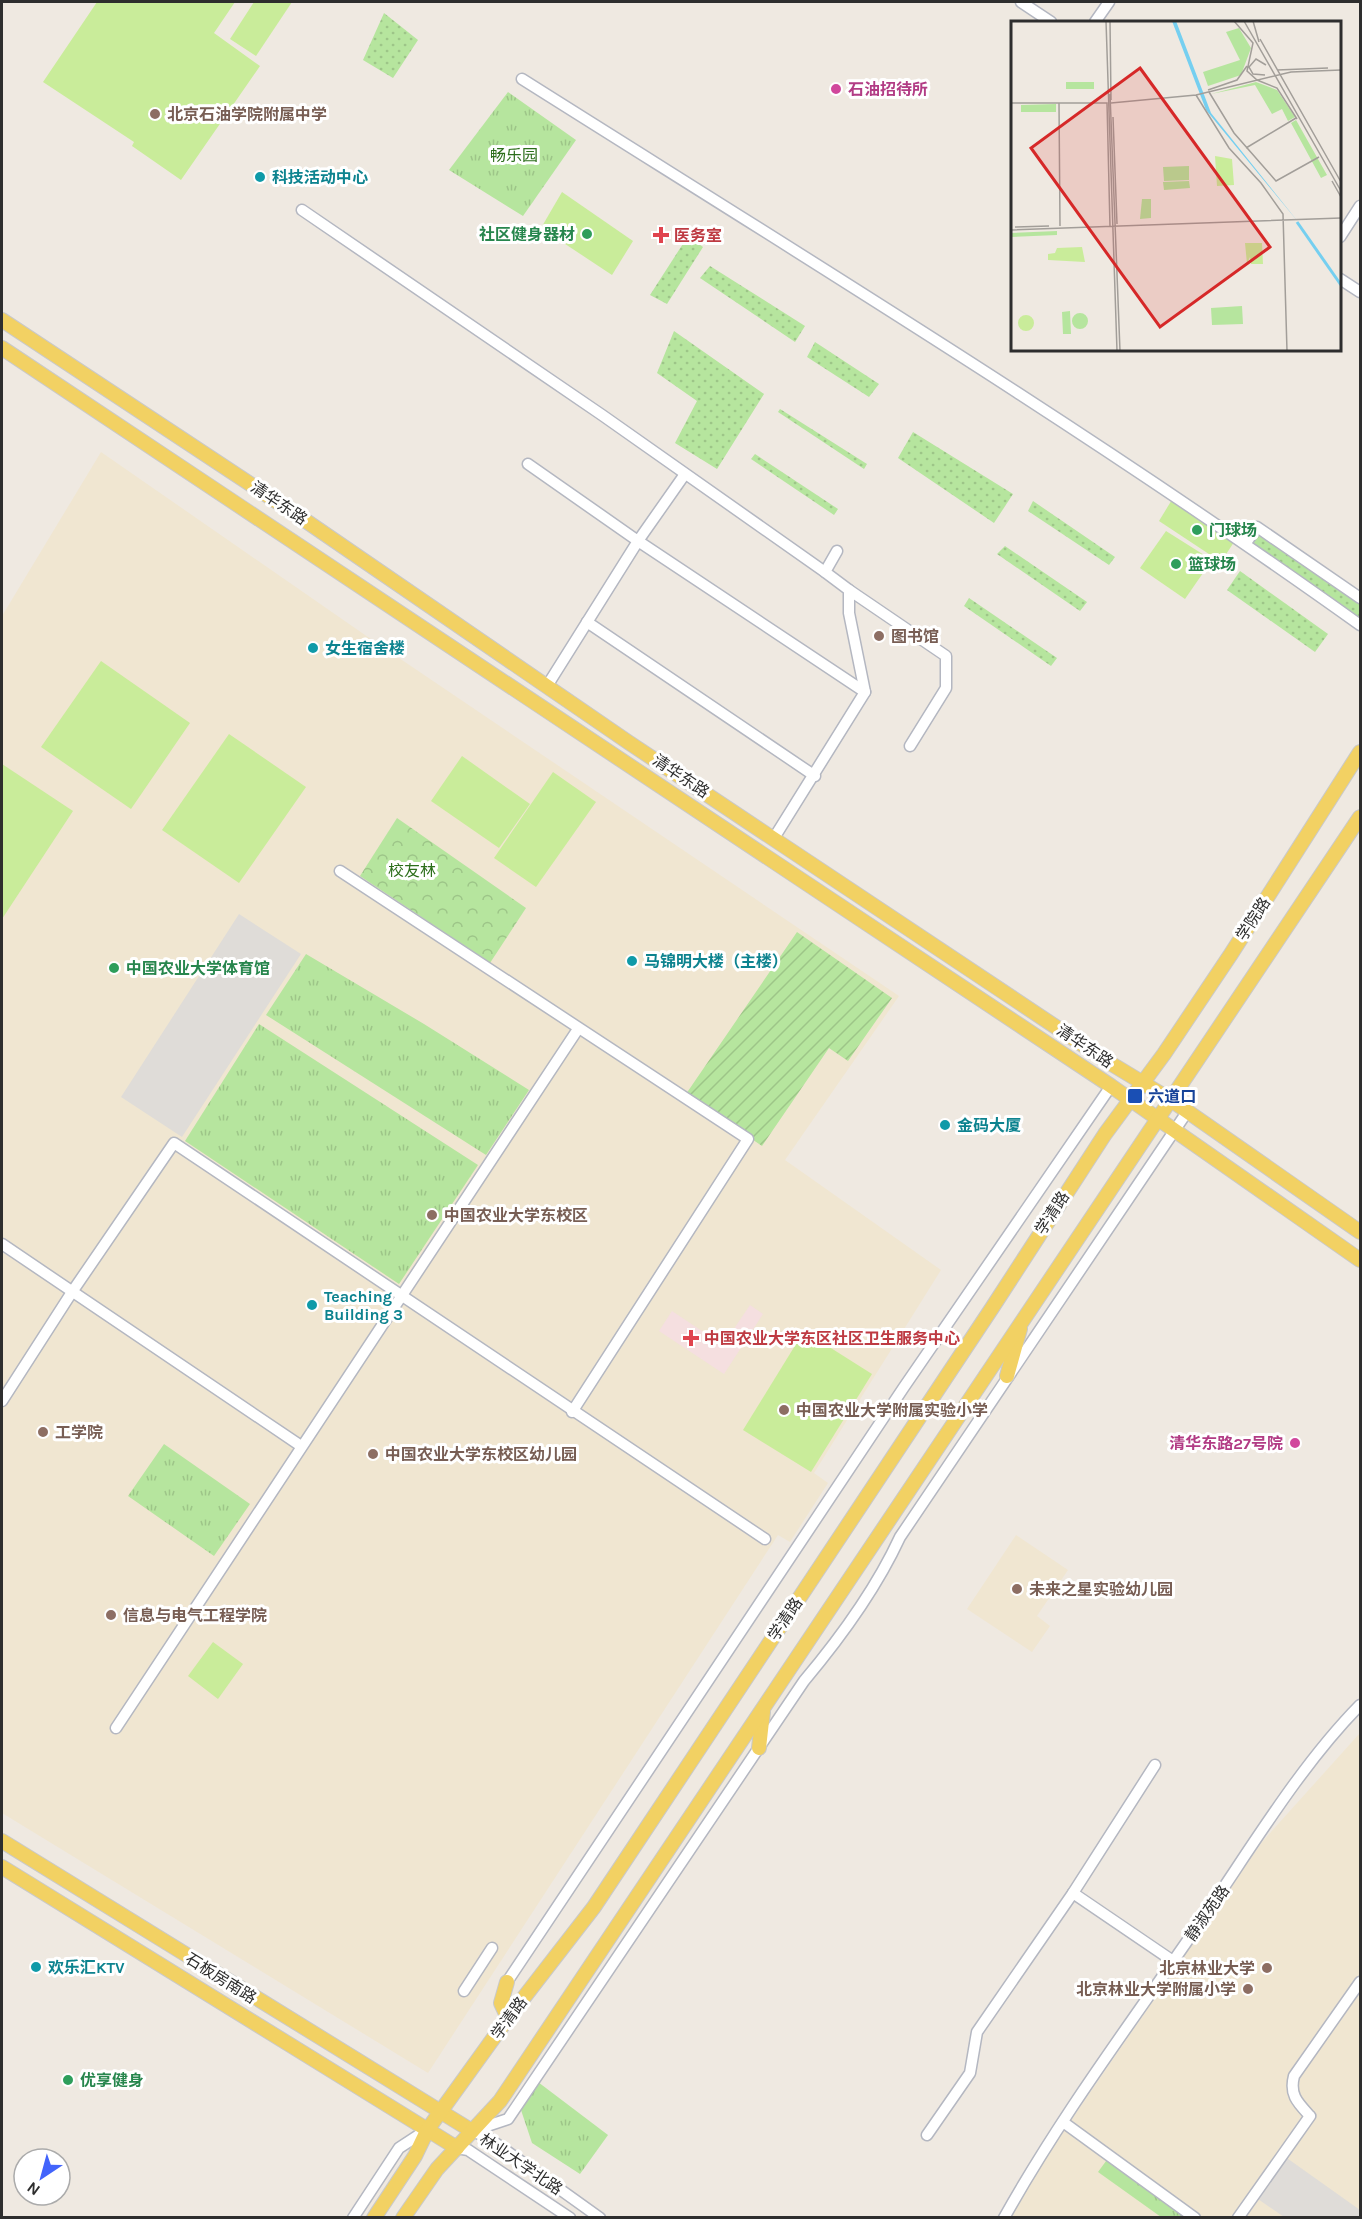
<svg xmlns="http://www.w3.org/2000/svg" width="1362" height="2219" font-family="Karla,'Noto Sans SC',sans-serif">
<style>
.education{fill:#f0e6d1}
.medical{fill:#f5dfe0}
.grass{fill:url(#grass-dots)}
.forest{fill:url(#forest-crowns)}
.park{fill:url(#park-tufts)}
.garden{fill:url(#garden-furrows)}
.pitch{fill:#c9ec9a}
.plaza{fill:#dfdcd8}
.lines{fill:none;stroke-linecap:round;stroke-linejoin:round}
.minor-casing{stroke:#b4b7c1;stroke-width:13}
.major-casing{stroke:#c9c9c9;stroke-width:16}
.minor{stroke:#fff;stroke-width:10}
.major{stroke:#f2d163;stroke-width:14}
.hotel-dot{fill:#d1479c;stroke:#fff;stroke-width:2}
.education-dot{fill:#8d6e63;stroke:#fff;stroke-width:2}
.culture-dot{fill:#0f9aa8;stroke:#fff;stroke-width:2}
.leisure-dot{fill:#2e9e5b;stroke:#fff;stroke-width:2}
.health-dot{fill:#e0444e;stroke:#fff;stroke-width:2}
.transit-dot{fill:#1a4fb4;stroke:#fff;stroke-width:2}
.labels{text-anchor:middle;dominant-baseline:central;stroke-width:6;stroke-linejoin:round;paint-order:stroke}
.hotel-label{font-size:16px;font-weight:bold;fill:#b23c85;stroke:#fff;text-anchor:start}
.education-label{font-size:16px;font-weight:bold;fill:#785e54;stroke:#fff;text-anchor:start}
.park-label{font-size:16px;fill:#2c6e1b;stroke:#fff}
.culture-label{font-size:16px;font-weight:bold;fill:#0d838f;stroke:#fff;text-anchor:start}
.leisure-label{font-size:16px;font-weight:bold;fill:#27864d;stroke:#fff;text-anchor:start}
.health-label{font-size:16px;font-weight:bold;fill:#be3a42;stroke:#fff;text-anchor:start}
.street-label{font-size:16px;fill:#2e2e2e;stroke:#fff}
.transit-label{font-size:16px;font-weight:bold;fill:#164399;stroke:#fff;text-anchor:start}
.inset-river{fill:none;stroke:#75cff0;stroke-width:3}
.inset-road{fill:none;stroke:#a29e99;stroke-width:1.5}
.view{fill:#d62828;fill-opacity:0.15;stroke:#d62828;stroke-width:3}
.inset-edge{fill:none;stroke:#2e2e2e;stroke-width:3}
</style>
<defs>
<pattern id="grass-dots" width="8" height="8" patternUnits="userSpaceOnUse" patternTransform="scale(1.5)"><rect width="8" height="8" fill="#b6e59e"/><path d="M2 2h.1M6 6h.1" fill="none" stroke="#9dc588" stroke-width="1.8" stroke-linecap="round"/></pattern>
<pattern id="forest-crowns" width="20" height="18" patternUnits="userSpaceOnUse" patternTransform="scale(1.5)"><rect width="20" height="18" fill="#b6e59e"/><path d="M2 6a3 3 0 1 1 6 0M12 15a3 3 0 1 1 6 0" fill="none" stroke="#9dc588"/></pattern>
<pattern id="park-tufts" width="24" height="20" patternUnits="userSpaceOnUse" patternTransform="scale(1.5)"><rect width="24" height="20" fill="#b6e59e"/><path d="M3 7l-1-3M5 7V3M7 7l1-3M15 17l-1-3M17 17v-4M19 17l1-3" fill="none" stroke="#9dc588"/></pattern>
<pattern id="garden-furrows" width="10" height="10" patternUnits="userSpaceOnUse" patternTransform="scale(1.5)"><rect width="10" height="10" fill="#b6e59e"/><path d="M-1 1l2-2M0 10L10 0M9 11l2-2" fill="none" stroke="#9dc588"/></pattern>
</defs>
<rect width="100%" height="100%" fill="#efe9e1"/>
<g class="education">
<polygon points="101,452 365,635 899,996 785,1160 941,1270 814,1473 828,1483 790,1542 778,1535 428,2073 2,1813 2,616"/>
<polygon points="1016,1535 1068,1570 1037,1616 1050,1626 1032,1652 967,1609"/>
<polygon points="1360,1733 1360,2217 1004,2218 1262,1842"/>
</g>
<polygon class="medical" points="750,1305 763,1314 724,1374 659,1331 672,1311 723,1345"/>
<g class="grass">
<polygon points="384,13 418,40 393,78 363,60"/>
<polygon points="688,236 703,247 667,304 650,295"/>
<polygon points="710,266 805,326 795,342 700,278"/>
<polygon points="674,331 764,394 717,469 675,443 697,401 657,373"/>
<polygon points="815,342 879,384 869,397 807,357"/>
<polygon points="780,409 867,464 864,469 778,412"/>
<polygon points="913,432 1013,494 994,523 898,458"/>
<polygon points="755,454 838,509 834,515 751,459"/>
<polygon points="1033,501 1115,557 1109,565 1028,511"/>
<polygon points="1259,530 1360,603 1360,621 1250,543"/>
<polygon points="1005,546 1087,602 1080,611 997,554"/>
<polygon points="1240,571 1328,634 1315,652 1227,590"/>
<polygon points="969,598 1057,658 1051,666 964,606"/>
</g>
<polygon class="forest" points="397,818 526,908 490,963 360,876"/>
<g class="park">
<polygon points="508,92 576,140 523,216 449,170"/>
<polygon points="306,954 424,1024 529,1090 486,1155 266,1015"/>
<polygon points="259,1024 478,1165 399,1284 185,1141"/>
<polygon points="164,1444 250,1504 214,1556 128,1496"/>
<polygon points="538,2082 608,2135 580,2174 532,2143 521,2110"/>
<polygon points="1109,2157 1191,2217 1161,2217 1098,2172"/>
</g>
<polygon class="garden" points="797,932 892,998 848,1061 829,1048 762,1146 686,1094"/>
<g class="pitch">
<polygon points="97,2 235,2 214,33 260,66 181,180 132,146 134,142 43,82"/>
<polygon points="254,2 292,2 256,56 230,39"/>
<polygon points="562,192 633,241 612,275 541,228"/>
<polygon points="1173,498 1236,539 1221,562 1159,521"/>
<polygon points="1166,531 1212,560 1185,599 1140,568"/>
<polygon points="101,661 190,723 131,809 41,747"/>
<polygon points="229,734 306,787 239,883 162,830"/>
<polygon points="462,756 530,804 499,848 431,801"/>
<polygon points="2,764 73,811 2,919"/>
<polygon points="553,772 596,802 536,887 494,858"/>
<polygon points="804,1331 872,1374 811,1472 743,1430"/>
<polygon points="213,1642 243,1664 218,1699 188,1676"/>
</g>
<g class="plaza">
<polygon points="239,914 301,954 182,1137 121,1097"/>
<polygon points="1284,2156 1360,2210 1360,2217 1284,2217 1255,2197"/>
</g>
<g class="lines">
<g class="minor-casing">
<g id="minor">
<polyline points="1021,2 1051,22"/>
<polyline points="1095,22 1109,2"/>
<path d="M522 79C804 257 1089 431 1360 625"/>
<polyline points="302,210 602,415 825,572"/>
<polyline points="1340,237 1360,206"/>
<polyline points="1340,279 1360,292"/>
<polyline points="528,464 638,541 685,474"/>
<polyline points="1246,543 1257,527 1360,598"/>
<polyline points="849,590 946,656 946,688 910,746"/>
<polyline points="587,622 815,776"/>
<polyline points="547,686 638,541 865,692"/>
<polyline points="774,838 865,692 849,613 849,590 825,572 837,551"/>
<polyline points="340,871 748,1139 572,1412"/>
<polyline points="2,1244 301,1446"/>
<polyline points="2,1401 72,1292 174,1143 765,1539"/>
<polyline points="116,1728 578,1029"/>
<polyline points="1073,1893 1173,1961"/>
<polyline points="507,1982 904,1387 1111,1086"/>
<polyline points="464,1991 492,1948"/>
<polyline points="1063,2122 1195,2218"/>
<path d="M472 2131 508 2119 804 1681C841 1637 876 1589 900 1537L1187 1112"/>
<polyline points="472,2131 487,2137 600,2218"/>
<polyline points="927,2135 970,2073 977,2032 1073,1893 1155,1765"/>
<polyline points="457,2148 468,2150 570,2218"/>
<polyline points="353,2218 399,2148 428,2129"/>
<path d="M1004 2218C1062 2114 1134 2019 1201 1921 1250 1850 1299 1767 1360 1705"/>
<path d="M1238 2218 1310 2116C1298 2103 1289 2095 1294 2076L1360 1982"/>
</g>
</g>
<g class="major-casing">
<g id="major">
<polyline points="2,320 306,521 628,742 1110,1063 1171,1100 1360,1232"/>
<polyline points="2,348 1111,1086 1360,1260"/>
<polyline points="1007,1376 1020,1329"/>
<polyline points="759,1748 763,1712"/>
<polyline points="2,1841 472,2131"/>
<polyline points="2,1867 457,2148"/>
<polyline points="507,1982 501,2003 508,2018"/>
<polyline points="374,2218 415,2156 428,2129 508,2018 594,1907 992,1308 1105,1134 1164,1054 1231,954 1360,752"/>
<polyline points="403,2218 437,2169 500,2101 1360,817"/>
</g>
</g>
<use href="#minor" class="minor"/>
<use href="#major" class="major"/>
</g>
<g class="hotel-dot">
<circle cx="836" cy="89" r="6"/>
<circle cx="1295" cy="1443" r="6"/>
</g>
<g class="education-dot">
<circle cx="155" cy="114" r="6"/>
<circle cx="879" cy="636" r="6"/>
<circle cx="432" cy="1215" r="6"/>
<circle cx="784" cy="1410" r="6"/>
<circle cx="43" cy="1432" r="6"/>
<circle cx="373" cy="1454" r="6"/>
<circle cx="1017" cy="1589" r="6"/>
<circle cx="111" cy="1615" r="6"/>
<circle cx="1267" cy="1968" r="6"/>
<circle cx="1248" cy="1989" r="6"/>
</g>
<g class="culture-dot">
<circle cx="260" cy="177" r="6"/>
<circle cx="313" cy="648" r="6"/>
<circle cx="632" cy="961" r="6"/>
<circle cx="945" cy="1125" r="6"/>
<circle cx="312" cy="1305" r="6"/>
<circle cx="36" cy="1967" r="6"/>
</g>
<g class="leisure-dot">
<circle cx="587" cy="234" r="6"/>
<circle cx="1197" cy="530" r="6"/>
<circle cx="1176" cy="564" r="6"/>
<circle cx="114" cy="968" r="6"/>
<circle cx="68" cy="2080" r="6"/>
</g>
<g class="health-dot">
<path d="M658 226h6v6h6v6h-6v6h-6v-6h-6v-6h6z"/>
<path d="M688 1329h6v6h6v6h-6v6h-6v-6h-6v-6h6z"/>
</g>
<rect class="transit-dot" x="1127" y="1088" width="16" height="16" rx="3"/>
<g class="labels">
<g class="hotel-label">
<text x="848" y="89">石油招待所</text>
<text x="1283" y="1443" text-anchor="end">清华东路27号院</text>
</g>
<g class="education-label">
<text x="167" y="114">北京石油学院附属中学</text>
<text x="891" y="636">图书馆</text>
<text x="444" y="1215">中国农业大学东校区</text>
<text x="796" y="1410">中国农业大学附属实验小学</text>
<text x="55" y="1432">工学院</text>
<text x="385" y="1454">中国农业大学东校区幼儿园</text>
<text x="1029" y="1589">未来之星实验幼儿园</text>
<text x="123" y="1615">信息与电气工程学院</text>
<text x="1255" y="1968" text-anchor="end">北京林业大学</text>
<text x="1236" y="1989" text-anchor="end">北京林业大学附属小学</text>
</g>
<g class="park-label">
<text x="514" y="155">畅乐园</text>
<text x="412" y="870">校友林</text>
</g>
<g class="culture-label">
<text x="272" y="177">科技活动中心</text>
<text x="325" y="648">女生宿舍楼</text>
<text x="644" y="961">马锦明大楼（主楼）</text>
<text x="957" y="1125">金码大厦</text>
<text x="324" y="1296">Teaching<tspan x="324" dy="18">Building 3</tspan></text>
<text x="48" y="1967">欢乐汇KTV</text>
</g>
<g class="leisure-label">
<text x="575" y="234" text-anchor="end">社区健身器材</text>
<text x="1209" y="530">门球场</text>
<text x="1188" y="564">篮球场</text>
<text x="126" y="968">中国农业大学体育馆</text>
<text x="80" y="2080">优享健身</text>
</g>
<g class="health-label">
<text x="674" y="235">医务室</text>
<text x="704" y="1338">中国农业大学东区社区卫生服务中心</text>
</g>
<g class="street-label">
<text transform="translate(279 503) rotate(34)">清华东路</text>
<text transform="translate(681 776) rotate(34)">清华东路</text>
<text transform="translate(1253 919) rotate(-57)">学院路</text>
<text transform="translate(1085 1046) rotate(34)">清华东路</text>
<text transform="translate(1052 1213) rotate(-57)">学清路</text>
<text transform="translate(785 1619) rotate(-56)">学清路</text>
<text transform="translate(1207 1913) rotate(-55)">静淑苑路</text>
<text transform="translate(221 1978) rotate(32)">石板房南路</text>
<text transform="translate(509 2018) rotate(-54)">学清路</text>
<text transform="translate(521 2164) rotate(34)">林业大学北路</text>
</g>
<g class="transit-label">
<text x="1148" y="1096">六道口</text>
</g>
</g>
<g transform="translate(1011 21)">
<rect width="330" height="330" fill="#efe9e1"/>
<path d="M45 83V91H10V84Z" fill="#b6e59e"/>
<path d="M245 61 266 69 284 96 277 100 271 88 261 93 244 64 200 73ZM285 99 316 154 310 157 280 102Z" fill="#b6e59e"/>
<path d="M228 7 240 27 230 54 197 65 192 51 229 39 215 11ZM55 61H83V68H55ZM178 145V159L153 160 152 146ZM178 160 179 167 153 169 152 161ZM46 210V214L0 216V212ZM231 285 232 303 201 304 200 287ZM59 290 60 313H52L51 291ZM61 300a8 8 0 1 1 16 0a8 8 0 1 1-16 0Z" fill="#b6e59e"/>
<path d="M131 178H140V197L129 198Z" fill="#b6e59e"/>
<path d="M204 135 221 138 223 164 206 165ZM234 222H251L252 243H240L239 236 236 243ZM71 226 74 241 37 239V233L44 232 46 227ZM7 302a8 8 0 1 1 16 0a8 8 0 1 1-16 0Z" fill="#c9ec9a"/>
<path d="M161 0H165L200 92 288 202 195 89Z" fill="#75cff0"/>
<path class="inset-river" d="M286 201 330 264"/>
<path class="inset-road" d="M95 0 106 330M99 0 100 79M223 0 242 22 236 50 246 59 266 67 286 98M233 0 330 170M242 0 248 21M249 18 330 161M266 49 317 47M254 54 242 53 238 46 245 38 255 44M197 69 226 59 236 45M198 71 223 112 265 160 308 136M99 73 109 330M185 74 218 127 250 162 272 193 276 330M0 82H96L99 206M48 82 49 205M100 82 185 74 280 51 330 49M102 96 106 203M235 127 285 97M321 160 330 176M4 206 38 205M0 209 330 197"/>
<path class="view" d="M129 47 259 226 149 306 20 127Z"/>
<rect width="330" height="330" class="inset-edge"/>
</g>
<rect width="1362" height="2219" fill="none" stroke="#2e2e2e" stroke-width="6"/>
<g transform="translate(42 2177) rotate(216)"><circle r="28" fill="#ffffff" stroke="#ababab" stroke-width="1.5"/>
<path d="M0-4.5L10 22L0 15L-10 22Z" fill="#4264fb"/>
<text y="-9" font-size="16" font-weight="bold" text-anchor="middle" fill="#2e2e2e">N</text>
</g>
</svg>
